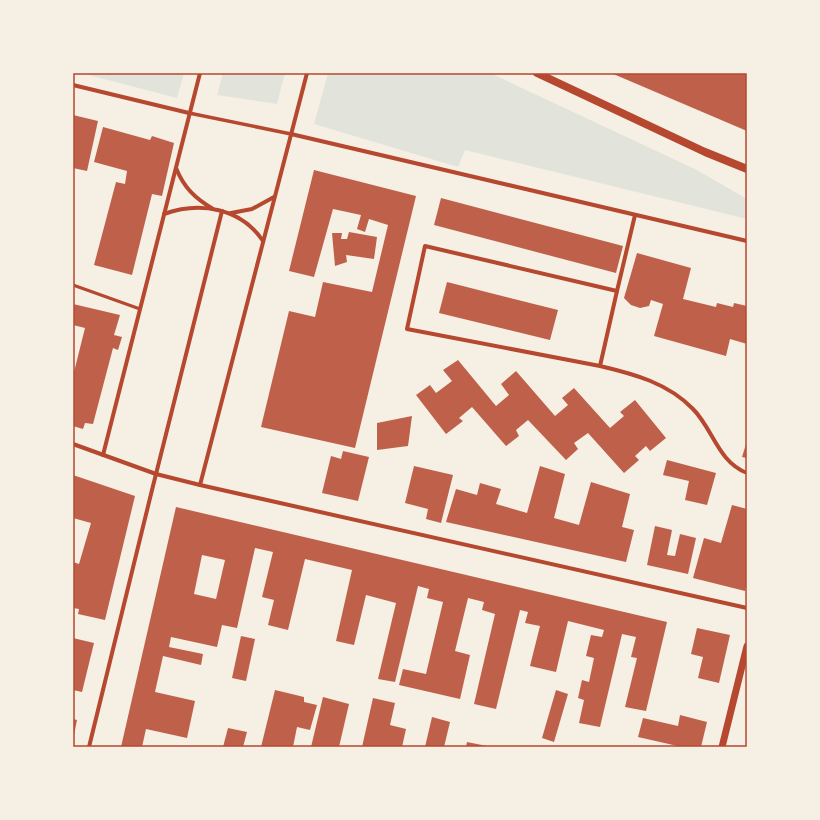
<svg xmlns="http://www.w3.org/2000/svg" width="820" height="820" font-family="Quicksand,sans-serif">
<style>
.green{fill:#e2e4dc}
.building{fill:#bf614a;fill-rule:evenodd}
.lines{fill:none;stroke-linecap:round;stroke-linejoin:round}
.service{stroke:#b5482f;stroke-width:3}
.pedestrian{stroke:#b5482f;stroke-width:3.5}
.minor{stroke:#b5482f;stroke-width:4}
.tertiary{stroke:#b5482f;stroke-width:7}
.secondary{stroke:#b5482f;stroke-width:8}
.neatline{fill:none;stroke:#b5482f;stroke-width:1.5}
</style>
<rect width="100%" height="100%" fill="#f6efe4"/>
<g class="green">
<polygon points="81,73 184,73 177,98"/>
<polygon points="223,73 285,73 277,104 217,95"/>
<polygon points="328,73 490,73 697,170 747,199 747,219 465,150 458,167 314,124"/>
</g>
<g class="building">
<polygon points="611,73 747,73 747,131"/>
<polygon points="73,115 98,121 87,171 73,168"/>
<polygon points="103,127 150,140 152,136 174,143 162,196 152,194 132,275 94,265 116,182 125,184 127,171 94,162"/>
<polygon points="314,170 416,196 355,448 261,427 289,311 315,317 323,282 372,292 388,225 369,219 365,232 357,229 361,215 333,209 314,277 289,271"/>
<polygon points="441,198 623,246 616,273 434,225"/>
<polygon points="349,232 377,237 374,259 346,255 347,262 335,266 332,233 342,233 341,239 347,239"/>
<polygon points="637,253 691,268 683,299 716,307 717,303 733,307 734,303 747,306 747,344 730,339 726,356 654,336 663,304 651,300 649,306 640,308 631,305 624,298"/>
<polygon points="447,282 558,310 550,340 439,313"/>
<polygon points="73,304 120,315 114,335 122,337 118,350 113,348 93,424 85,423 83,429 73,426 73,376 85,328 73,325"/>
<polygon points="458,360 496,406 509,395 501,384 516,371 555,416 568,405 562,398 574,388 610,428 624,416 620,412 635,400 666,438 650,451 646,446 635,456 639,460 624,473 588,433 574,443 578,449 566,460 528,420 516,430 519,436 506,446 472,407 459,418 463,421 446,434 416,395 430,385 436,393 452,381 443,370"/>
<polygon points="412,416 408,446 377,450 377,423"/>
<polygon points="747,441 747,458 742,457"/>
<polygon points="343,451 369,457 358,501 322,493 331,456 341,459"/>
<polygon points="667,460 716,473 707,505 685,500 689,481 663,475"/>
<polygon points="414,466 453,475 441,523 426,519 428,509 405,503"/>
<polygon points="540,466 565,474 554,518 579,525 591,482 630,494 622,527 634,530 626,562 446,522 456,489 477,495 480,483 501,489 496,504 527,513"/>
<polygon points="73,475 135,496 105,620 78,614 79,609 73,608 73,562 79,564 91,523 73,518"/>
<polygon points="732,505 747,509 747,581 745,591 693,578 704,538 721,543"/>
<path d="M176 507 667 622 646 711 625 707 637 658 631 657 636 637 622 634 600 727 579 723 584 700 578 698 582 680 589 682 594 658 586 656 591 635 602 637 604 630 568 621 556 672 530 666 540 626 525 623 528 612 520 610 496 709 474 704 495 614 482 610 484 602 468 598 455 651 470 655 460 699 399 685 403 669 426 674 443 602 427 598 429 589 418 586 395 682 378 679 396 603 366 595 354 645 336 641 352 570 305 559 288 630 268 625 274 600 262 597 273 552 255 548 237 628 222 625 217 647 171 637 169 647 203 654 201 665 163 656 155 692 195 701 187 738 146 729 142 747H121ZM202 555 225 560 216 599 194 594Z"/>
<polygon points="655,526 672,530 667,555 675,556 680,534 696,538 688,574 647,565"/>
<polygon points="697,628 730,635 719,683 698,678 703,657 691,654"/>
<polygon points="241,636 255,639 246,681 232,678"/>
<polygon points="73,638 94,643 82,692 73,690"/>
<polygon points="275,690 304,697 304,702 317,705 310,730 297,727 293,747 261,747"/>
<polygon points="556,690 568,694 554,742 542,738"/>
<polygon points="323,697 349,704 339,747 311,747"/>
<polygon points="373,698 395,703 390,725 406,729 402,747 362,747"/>
<polygon points="680,715 707,722 701,747 682,747 638,737 643,718 678,726"/>
<polygon points="432,717 450,722 444,747 425,747"/>
<polygon points="73,719 77,720 74,735 73,735"/>
<polygon points="228,728 247,732 243,747 223,747"/>
<polygon points="467,742 487,746 487,747 466,747"/>
</g>
<g class="lines">
<polyline class="service" points="73,285 140,309"/>
<polyline class="pedestrian" points="189,113 291,134"/>
<g class="minor">
<polyline points="73,85 189,113"/>
<polyline points="291,134 747,241"/>
<path d="M176 168C184 188 195 198 213 209"/>
<polyline points="231,213 252,209 274,197"/>
<path d="M164 214C200 201 241 208 263 241"/>
<polyline points="617,291 635,215"/>
<path d="M600 366 617 291 425 246 407 329 600 366C634 374 668 383 693 409 713 429 718 462 747 473"/>
<polyline points="73,444 156,474 200,485 747,608"/>
<polyline points="103,455 200,73"/>
<polyline points="200,485 307,73"/>
<polyline points="89,747 152,490 222,211"/>
</g>
<polyline class="tertiary" points="722,747 747,646"/>
<polyline class="secondary" points="537,73 705,152 747,169"/>
</g>
<rect width="820" height="820" fill="none" stroke="#f6efe4" stroke-width="148"/>
<rect x="74" y="74" width="672" height="672" class="neatline"/>
</svg>
